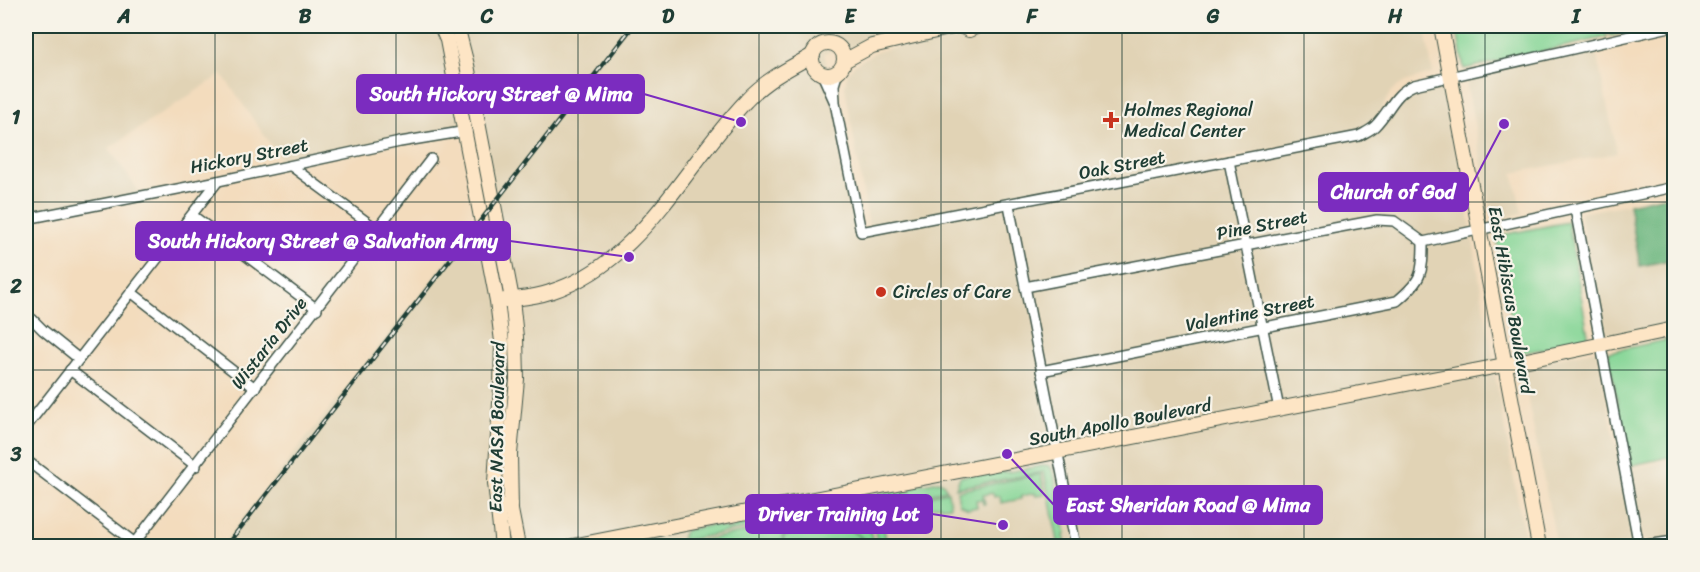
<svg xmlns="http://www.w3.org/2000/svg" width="1700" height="572" font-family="Sriracha,sans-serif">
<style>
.built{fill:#e1d3b5}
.green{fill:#84d595;stroke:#528964;stroke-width:1.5}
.forest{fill:#6bb67e;stroke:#457a59;stroke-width:1.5}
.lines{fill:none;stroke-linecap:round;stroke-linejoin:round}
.street-casing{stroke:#3f5549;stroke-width:12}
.secondary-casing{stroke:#3f5549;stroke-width:16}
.street{stroke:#fff;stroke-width:9}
.secondary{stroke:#fde5c5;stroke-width:14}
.rail-casing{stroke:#1f3d34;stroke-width:4.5}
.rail{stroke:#f7f3e8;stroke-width:2;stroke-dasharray:7;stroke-linecap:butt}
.grid{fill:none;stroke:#1f3d34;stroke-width:1.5;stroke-opacity:0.55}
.poi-dot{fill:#c8321e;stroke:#f7f3e8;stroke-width:2}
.labels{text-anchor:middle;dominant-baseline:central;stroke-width:4.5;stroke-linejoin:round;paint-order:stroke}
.poi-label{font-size:18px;fill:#1f3d34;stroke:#f7f3e8;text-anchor:start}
.street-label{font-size:18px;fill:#1f3d34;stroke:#f7f3e8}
.leader{fill:none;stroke:#7b2cbf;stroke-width:2}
.callout-dot{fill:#7b2cbf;stroke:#f7f3e8;stroke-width:2}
.callout{fill:#7b2cbf;stroke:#7b2cbf;stroke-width:2}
.callout-label{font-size:20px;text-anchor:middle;font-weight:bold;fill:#fff}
.neatline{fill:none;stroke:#1f3d34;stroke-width:2}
.grid-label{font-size:20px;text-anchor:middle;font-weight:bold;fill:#1f3d34}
</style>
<rect width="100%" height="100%" fill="#f7f3e8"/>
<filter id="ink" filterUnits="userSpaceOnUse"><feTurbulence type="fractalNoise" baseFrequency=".0167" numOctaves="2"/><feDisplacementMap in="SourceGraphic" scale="12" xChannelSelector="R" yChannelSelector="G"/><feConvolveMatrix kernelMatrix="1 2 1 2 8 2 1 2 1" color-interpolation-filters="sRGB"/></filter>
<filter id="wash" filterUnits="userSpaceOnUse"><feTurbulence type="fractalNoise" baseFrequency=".008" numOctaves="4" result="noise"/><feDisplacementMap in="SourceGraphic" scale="24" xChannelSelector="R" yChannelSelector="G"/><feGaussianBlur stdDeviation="1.35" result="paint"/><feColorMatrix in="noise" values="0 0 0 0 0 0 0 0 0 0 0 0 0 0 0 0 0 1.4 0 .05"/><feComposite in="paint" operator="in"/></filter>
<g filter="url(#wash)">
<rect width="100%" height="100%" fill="#f3dcbd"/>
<g class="built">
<polygon points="26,26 950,26 824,53 860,232 1359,136 1410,86 1447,82 1496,380 1526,546 221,546 494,201 479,128 286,167 222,74 109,148 142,196 26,219"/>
<polygon points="988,26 1424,26 1433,73 1405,82 1391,91 1379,114 1365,127 1351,133 869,226 845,87 847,74 855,64 878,51"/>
<polygon points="1595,47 1617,153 1513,173 1522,213 1493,221 1466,81 1514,66"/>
<polygon points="1629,204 1640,265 1670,260 1674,285 1674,325 1604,340 1580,213"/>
<polygon points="1597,350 1635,546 1557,546 1521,365"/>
<polygon points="1674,460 1674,537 1643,541 1629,469"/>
</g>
<g class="green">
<polygon points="1456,26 1602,26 1607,37 1464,69"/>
<polygon points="1606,26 1655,26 1611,36 1608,33"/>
<polygon points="1568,222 1589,340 1522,353 1517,350 1496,236"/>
<polygon points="1671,339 1674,359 1674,456 1629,466 1608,352"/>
<polygon points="1047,465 1050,467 1054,474 1066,534 1064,535 1066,546 1059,546 1044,472 956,488 960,477 981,472 1009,472"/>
<polygon points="1041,474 1045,494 1036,496 1035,493 1021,496 1021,499 1001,503 1000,496 994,497 993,493 983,495 985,504 983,504 982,499 976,500 977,507 968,509 959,504 957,491"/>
<polygon points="939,481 943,483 947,490 870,505 868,495"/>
<polygon points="948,492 950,506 941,507 940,505 884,516 881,505"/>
<polygon points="858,496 863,500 863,506 681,541 684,532 687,530 712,525 730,529 745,519"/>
<polygon points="880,506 886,540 883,542 884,546 878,546 870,507"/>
<path d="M865 509 874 546H867C860 529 831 518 813 522 801 525 793 534 782 536L784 546H693V542Z"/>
<path d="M823 522C839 526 859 530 866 546H785L783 537C791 536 795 531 802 527 809 524 816 523 823 522Z"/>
</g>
<polygon class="forest" points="1674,194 1674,282 1670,260 1640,266 1629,204"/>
</g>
<g filter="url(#ink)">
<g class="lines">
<g class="street-casing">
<g id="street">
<path d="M822 74 835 103 861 232 1359 136C1364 133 1371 130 1375 126 1390 111 1394 93 1414 85L1674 26"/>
<polyline points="835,101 834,85 838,72"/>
<polyline points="1229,161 1279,409"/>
<polyline points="291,166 378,230"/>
<polyline points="1009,205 1076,546"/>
<polyline points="1575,209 1639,546"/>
<polyline points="192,215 317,309"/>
<polyline points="26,219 218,181 400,142 467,131"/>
<polyline points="1423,242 1674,187"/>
<polyline points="1025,287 1377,220 1394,221 1423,242"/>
<polyline points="131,292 255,388"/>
<polyline points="32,319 43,330 79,359"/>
<polyline points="70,370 196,466"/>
<path d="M1041 371 1397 301C1422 280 1423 274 1423 242"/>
<polyline points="26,427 218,181"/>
<polyline points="26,460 135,543"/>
<polyline points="132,546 431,159"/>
<polyline points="1639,546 1674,541"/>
</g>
</g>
<g class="secondary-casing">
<g id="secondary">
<polyline points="441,26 447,40 497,301 502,342 501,387 495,483 502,546"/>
<polyline points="457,26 467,65 512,299 516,337 517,379 510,454 511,510 518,546"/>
<polyline points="960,26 969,30 978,26"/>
<polyline points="1441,26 1539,546"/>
<circle cx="828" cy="59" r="16"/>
<polyline points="844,61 872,46 957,26"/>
<path d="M505 300C520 298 536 297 550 292 642 263 683 167 746 101 764 81 789 68 813 55"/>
<polyline points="572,546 1504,365 1674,329"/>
</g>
</g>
<use href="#street" class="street"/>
<use href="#secondary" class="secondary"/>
<g class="rail-casing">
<polyline id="rail" points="226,546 633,26"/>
</g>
<use href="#rail" class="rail"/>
</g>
</g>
<path class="grid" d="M215 26V546M396 26V546M578 26V546M759 26V546M941 26V546M1122 26V546M1304 26V546M1485 26V546M26 202H1674M26 370H1674"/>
<g class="poi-dot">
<path d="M1108 111h6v6h6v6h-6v6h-6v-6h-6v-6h6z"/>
<circle cx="881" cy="292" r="6"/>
</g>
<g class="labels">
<g class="poi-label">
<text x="1124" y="110">Holmes Regional<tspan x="1124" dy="21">Medical Center</tspan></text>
<text x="893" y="292">Circles of Care</text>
</g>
<g class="street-label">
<text transform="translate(249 156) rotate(-11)">Hickory Street</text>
<text transform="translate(1122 165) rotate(-11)">Oak Street</text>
<text transform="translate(1262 225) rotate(-11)">Pine Street</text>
<text transform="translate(1511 300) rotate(80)">East Hibiscus Boulevard</text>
<text transform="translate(1250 313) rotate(-11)">Valentine Street</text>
<text transform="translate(269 343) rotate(-52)">Wistaria Drive</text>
<text transform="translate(1120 422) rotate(-11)">South Apollo Boulevard</text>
<text transform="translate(497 427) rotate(-89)">East NASA Boulevard</text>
</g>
</g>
<path class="leader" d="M741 122L644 94M1504 124L1468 192M629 257L510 241M1007 454L1054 505M1003 525L932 514"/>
<g class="callout-dot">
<circle cx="741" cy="122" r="6"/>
<circle cx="1504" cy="124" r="6"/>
<circle cx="629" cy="257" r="6"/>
<circle cx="1007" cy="454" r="6"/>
<circle cx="1003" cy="525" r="6"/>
</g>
<g class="callout">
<rect x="357" y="75" width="287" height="38" rx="6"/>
<rect x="1319" y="173" width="149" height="38" rx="6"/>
<rect x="136" y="222" width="374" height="38" rx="6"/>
<rect x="1054" y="486" width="268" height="38" rx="6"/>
<rect x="746" y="495" width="186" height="38" rx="6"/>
</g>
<g class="callout-label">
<text x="501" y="101">South Hickory Street @ Mima</text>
<text x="1393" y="199">Church of God</text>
<text x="323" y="248">South Hickory Street @ Salvation Army</text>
<text x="1188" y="512">East Sheridan Road @ Mima</text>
<text x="839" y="521">Driver Training Lot</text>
</g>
<rect width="1700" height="572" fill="none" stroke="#f7f3e8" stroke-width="66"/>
<rect x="33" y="33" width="1634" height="506" class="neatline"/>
<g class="grid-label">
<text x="124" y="23">A</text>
<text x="305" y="23">B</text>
<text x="487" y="23">C</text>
<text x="668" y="23">D</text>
<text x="850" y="23">E</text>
<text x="1032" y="23">F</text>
<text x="1213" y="23">G</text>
<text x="1395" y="23">H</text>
<text x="1576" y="23">I</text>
<text x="16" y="124">1</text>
<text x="16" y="293">2</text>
<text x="16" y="461">3</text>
</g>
</svg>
